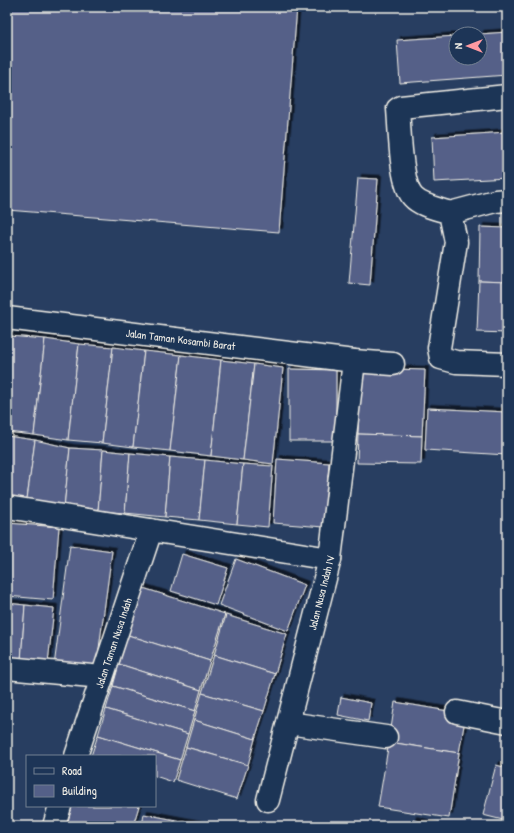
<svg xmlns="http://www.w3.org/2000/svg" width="514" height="833" font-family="'Patrick Hand',sans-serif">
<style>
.building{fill:#546088;stroke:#f4f1e8;filter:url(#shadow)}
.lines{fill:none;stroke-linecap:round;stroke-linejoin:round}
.minor-casing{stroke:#f4f1e8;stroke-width:25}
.minor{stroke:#1d3557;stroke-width:22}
.labels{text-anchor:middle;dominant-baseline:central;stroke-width:3.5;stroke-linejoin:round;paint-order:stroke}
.street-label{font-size:11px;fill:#f4f1e8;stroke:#1d3557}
</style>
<defs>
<filter id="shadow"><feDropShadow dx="3.5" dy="-3.5" stdDeviation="0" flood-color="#0009"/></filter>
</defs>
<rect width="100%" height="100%" fill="#283e61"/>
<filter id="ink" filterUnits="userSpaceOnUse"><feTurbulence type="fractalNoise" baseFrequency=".025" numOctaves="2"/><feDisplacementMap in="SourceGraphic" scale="8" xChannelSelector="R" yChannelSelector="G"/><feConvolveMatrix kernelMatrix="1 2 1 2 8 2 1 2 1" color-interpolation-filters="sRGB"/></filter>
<g filter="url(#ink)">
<g class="building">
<polygon points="7,7 297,7 279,232 7,210"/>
<polygon points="507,32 507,75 400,83 397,40 456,36 456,58 480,58 480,34"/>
<polygon points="507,132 507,178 434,182 432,137"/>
<polygon points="358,178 378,179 370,285 349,283"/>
<polygon points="480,227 507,228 507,282 479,281"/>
<polygon points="479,281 507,282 507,333 477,332"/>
<polygon points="7,335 9,336 7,358"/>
<polygon points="9,336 45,339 34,435 7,432 7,358"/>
<polygon points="45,339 79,344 68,440 34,435"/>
<polygon points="79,344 113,347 102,443 68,440"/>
<polygon points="113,347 144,351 133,447 102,443"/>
<polygon points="144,351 181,355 170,451 133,447"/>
<polygon points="181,355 221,360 211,456 170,451"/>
<polygon points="221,360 254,364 243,460 211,456"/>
<polygon points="254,364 283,368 273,464 243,460"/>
<polygon points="360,368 425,370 422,436 358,434"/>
<polygon points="289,369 336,370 336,441 289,441"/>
<polygon points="427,408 507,412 507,455 425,450"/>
<polygon points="358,434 422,436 421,464 357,463"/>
<polygon points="7,436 35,440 27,499 7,497"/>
<polygon points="35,440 70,448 64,508 27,499"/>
<polygon points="70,448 103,450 98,511 64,508"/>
<polygon points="103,450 130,453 125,513 98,511"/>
<polygon points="130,453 170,457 165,517 125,513"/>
<polygon points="170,457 205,460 199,520 165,517"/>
<polygon points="277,459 329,463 324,527 273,523"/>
<polygon points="205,460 243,464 237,524 199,520"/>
<polygon points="243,464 273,466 268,527 237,524"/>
<polygon points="7,523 59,527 53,600 7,596"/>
<polygon points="70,545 112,551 96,671 54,666"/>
<polygon points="182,554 228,568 216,605 171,591"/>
<polygon points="236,559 305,585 288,631 219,605"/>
<polygon points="143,588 225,614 210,661 128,635"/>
<polygon points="7,603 25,605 21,661 7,659"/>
<polygon points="25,605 54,608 48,663 21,661"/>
<polygon points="226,615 287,634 275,674 214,655"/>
<polygon points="128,635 210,661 201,690 119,664"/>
<polygon points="214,655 275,674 264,711 202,693"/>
<polygon points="119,664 201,690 195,711 113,686"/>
<polygon points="113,686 195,711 188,734 106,709"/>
<polygon points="202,693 264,711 255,739 194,720"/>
<polygon points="341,697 371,703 368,721 338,715"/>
<polygon points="395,702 466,714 459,753 389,742"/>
<polygon points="106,709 188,734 180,760 98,735"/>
<polygon points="194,720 255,739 248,765 186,747"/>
<polygon points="98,735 180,760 173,782 155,776 155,756 91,756"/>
<polygon points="389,742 459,753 449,818 378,807"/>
<polygon points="186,747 248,765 237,799 176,780"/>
<polygon points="496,765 507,768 507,821 483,815"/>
<polygon points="72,806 139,806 133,826 66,826"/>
<polygon points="144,814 207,826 142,826"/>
<polygon points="413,820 434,826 412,826"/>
</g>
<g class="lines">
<g class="minor-casing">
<g id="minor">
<path d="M507 96 401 107 398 109C400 130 400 183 413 197 421 206 439 209 450 213L456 242 439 348 441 358 456 362 507 364"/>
<polyline points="450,213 495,201 507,200"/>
<path id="s1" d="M7 318 354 361 393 364"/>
<polyline points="7,507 330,559"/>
<polyline points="7,668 102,677"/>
<polyline points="457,712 507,722"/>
<polyline points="288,723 386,737"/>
<path id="s2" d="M76 756 151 530"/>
<path id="s3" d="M268 800 330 559 354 361"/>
<polyline points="54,826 60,806"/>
</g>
</g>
<use href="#minor" class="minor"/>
</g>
</g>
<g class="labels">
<g class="street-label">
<text stroke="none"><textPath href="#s1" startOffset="175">Jalan Taman Kosambi Barat</textPath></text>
<text stroke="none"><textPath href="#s3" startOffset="214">Jalan Nusa Indah IV</textPath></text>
<text stroke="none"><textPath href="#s2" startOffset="119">Jalan Taman Nusa Indah</textPath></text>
</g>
</g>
<rect width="514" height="833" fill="none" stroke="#1d3557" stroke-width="24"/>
<rect x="12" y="12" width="490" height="809" fill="none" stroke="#f4f1e8" stroke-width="1.5" filter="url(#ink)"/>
<rect x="26" y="755" width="130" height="52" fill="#1d3557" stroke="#738091"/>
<rect x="34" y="768" width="20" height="6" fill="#1d3557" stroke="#738091"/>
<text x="62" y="775" font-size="12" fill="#f4f1e8">Road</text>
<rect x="34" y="785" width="20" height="12" fill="#546088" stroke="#738091"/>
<text x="62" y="795" font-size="12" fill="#f4f1e8">Building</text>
<g transform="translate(468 46) rotate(270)"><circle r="19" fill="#1d3557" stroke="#738091"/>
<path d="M0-3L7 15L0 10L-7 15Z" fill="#ff9aa2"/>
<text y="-6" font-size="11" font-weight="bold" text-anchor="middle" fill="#f4f1e8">N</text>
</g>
</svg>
